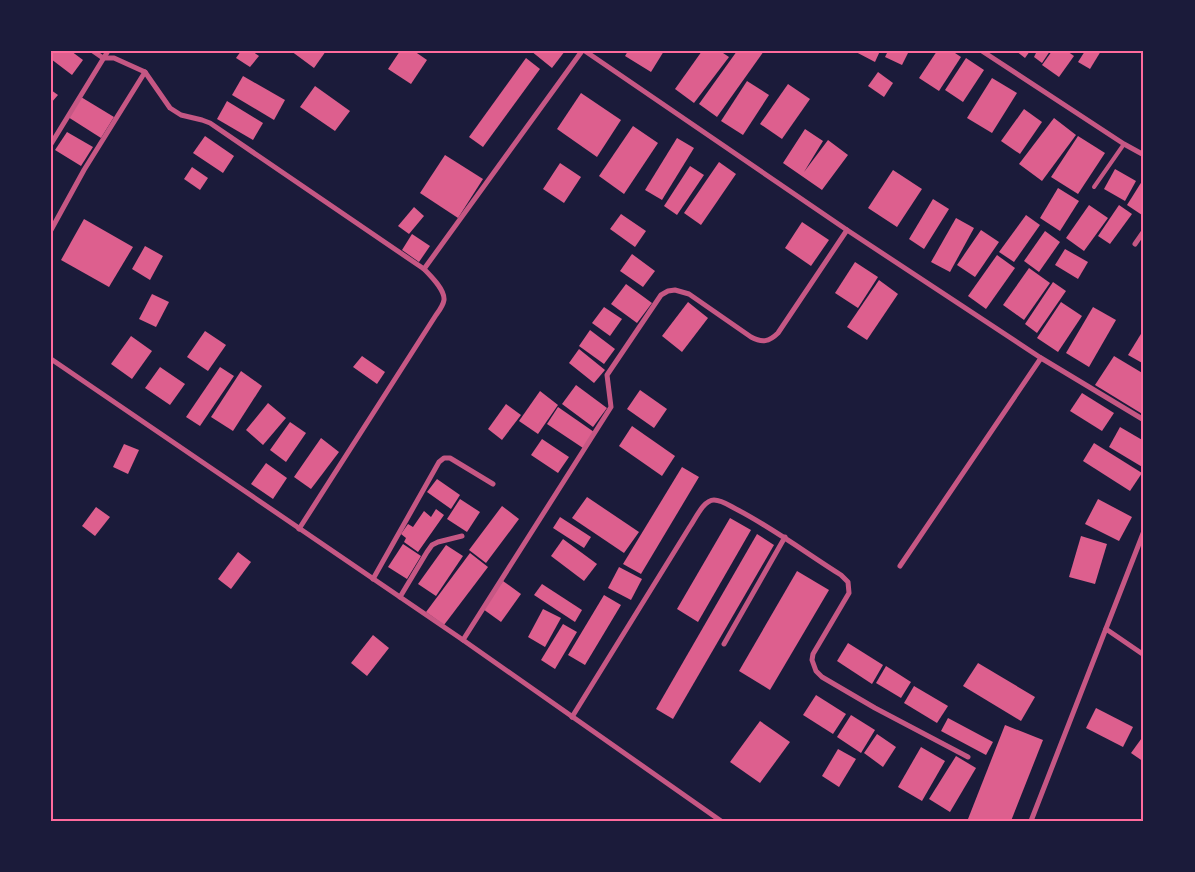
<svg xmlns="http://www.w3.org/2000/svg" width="1195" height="872" font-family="'Roboto Condensed',sans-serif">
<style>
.building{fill:#dd5f8e}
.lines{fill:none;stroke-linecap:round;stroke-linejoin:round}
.service{stroke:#c65784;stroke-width:4}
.minor{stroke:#c65784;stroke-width:5}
.neatline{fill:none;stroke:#ff6b9d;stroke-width:2}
</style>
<rect width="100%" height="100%" fill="#1b1b3a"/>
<g class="building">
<polygon points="51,51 71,51 83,60 72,75 51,59"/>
<polygon points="241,51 252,51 259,56 250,67 236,58"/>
<polygon points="291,51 326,51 314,68"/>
<polygon points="400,51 414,51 427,60 411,84 388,69"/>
<polygon points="531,51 565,51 552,68"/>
<polygon points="628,51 664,51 651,72 625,56"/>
<polygon points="702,51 720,51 729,57 694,103 675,89"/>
<polygon points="737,51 764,51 717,117 699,104"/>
<polygon points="854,51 880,51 875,62"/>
<polygon points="888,51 909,51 902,65 885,57"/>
<polygon points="937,51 952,51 961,57 939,91 919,78"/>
<polygon points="1016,51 1030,51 1025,58"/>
<polygon points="1037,51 1050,51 1042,63 1034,57"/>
<polygon points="1052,51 1067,51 1074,56 1059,77 1042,65"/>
<polygon points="1085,51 1101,51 1090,69 1078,62"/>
<polygon points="526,58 540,69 483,147 469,137"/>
<polygon points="966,58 984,70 963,102 945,90"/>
<polygon points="878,72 893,83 884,97 868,86"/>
<polygon points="243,76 285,100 274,120 232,95"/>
<polygon points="992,78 1017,93 992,133 967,118"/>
<polygon points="747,81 769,95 743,135 721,121"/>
<polygon points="788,84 810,99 782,139 760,124"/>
<polygon points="315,86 350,111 335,131 300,107"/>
<polygon points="51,90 58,95 51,103"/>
<polygon points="581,93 621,120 597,157 557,129"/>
<polygon points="81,97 114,117 101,138 68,117"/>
<polygon points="227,101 263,123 253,140 217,119"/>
<polygon points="1024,109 1042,122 1020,154 1001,141"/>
<polygon points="1054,118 1076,135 1042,181 1019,164"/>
<polygon points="633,126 658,143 624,194 599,176"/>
<polygon points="805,129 823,141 804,172 828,140 848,155 822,190 783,163"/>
<polygon points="67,132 93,147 81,166 55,150"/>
<polygon points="205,136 234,156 223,173 193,153"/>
<polygon points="1078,136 1105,153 1078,194 1051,177"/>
<polygon points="677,138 694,148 662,200 645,190"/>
<polygon points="445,155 483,179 458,218 420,193"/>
<polygon points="719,162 736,174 701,225 684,213"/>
<polygon points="560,163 581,177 564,203 543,189"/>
<polygon points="690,166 704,175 677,215 664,206"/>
<polygon points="192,167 208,178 200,190 184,179"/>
<polygon points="1115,169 1136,181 1125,201 1104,189"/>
<polygon points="893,170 922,189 897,227 868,208"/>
<polygon points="1144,178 1144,213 1142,215 1127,205"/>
<polygon points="1058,188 1079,201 1060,231 1040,218"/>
<polygon points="933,199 949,209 924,249 909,239"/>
<polygon points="1089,205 1108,218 1084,251 1066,238"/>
<polygon points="1119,205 1132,214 1110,244 1098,236"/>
<polygon points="414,207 424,216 409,234 398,226"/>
<polygon points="621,214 646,231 635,247 610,229"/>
<polygon points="1026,215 1040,225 1014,262 999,252"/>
<polygon points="956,218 974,228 950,272 931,262"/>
<polygon points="84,219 133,247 109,287 61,260"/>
<polygon points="802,222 829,240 811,266 785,248"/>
<polygon points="981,230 999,242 975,277 957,265"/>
<polygon points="1045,231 1060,242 1039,272 1024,261"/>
<polygon points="412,234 430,246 419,262 402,250"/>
<polygon points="145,246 163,256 150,280 132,269"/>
<polygon points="1065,249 1088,262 1078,279 1055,265"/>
<polygon points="632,254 655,271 643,287 620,271"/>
<polygon points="997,255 1015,268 986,309 968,296"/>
<polygon points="855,262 878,277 858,308 835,293"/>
<polygon points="1029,268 1050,283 1024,320 1003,305"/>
<polygon points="879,280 898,294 867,340 847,327"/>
<polygon points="1053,282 1066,291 1037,333 1025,324"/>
<polygon points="626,284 652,303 637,323 611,304"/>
<polygon points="152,294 169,302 156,327 139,319"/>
<polygon points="688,302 708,318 682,352 662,336"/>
<polygon points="1061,302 1082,316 1058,352 1037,338"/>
<polygon points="604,307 622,319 610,336 592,323"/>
<polygon points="1093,307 1116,320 1089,367 1066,353"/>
<polygon points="1144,329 1144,364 1128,355"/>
<polygon points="590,330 615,349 604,364 579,346"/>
<polygon points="205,331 226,345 208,371 187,357"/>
<polygon points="131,336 152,351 132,379 111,364"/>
<polygon points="579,349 605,370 594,383 569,363"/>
<polygon points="362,356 385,372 377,384 353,367"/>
<polygon points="1114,356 1144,374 1144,415 1095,385"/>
<polygon points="160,367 185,384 170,405 145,388"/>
<polygon points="220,367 234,376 200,426 186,417"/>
<polygon points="241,371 262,386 233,431 211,417"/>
<polygon points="576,385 607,408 593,427 562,404"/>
<polygon points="640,390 667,409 654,428 627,409"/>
<polygon points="540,391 558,405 538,434 519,421"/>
<polygon points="1082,393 1114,413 1102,431 1070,411"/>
<polygon points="268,403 286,418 263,445 246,430"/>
<polygon points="506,404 521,415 502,440 488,429"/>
<polygon points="558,407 594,432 583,448 547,424"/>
<polygon points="290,422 306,433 286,462 270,450"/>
<polygon points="632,426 675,456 662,476 619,446"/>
<polygon points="1120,427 1144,441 1144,468 1109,447"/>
<polygon points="321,438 339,452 311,489 294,477"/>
<polygon points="542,439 569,457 558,473 531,455"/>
<polygon points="1094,443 1142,473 1130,491 1083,461"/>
<polygon points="124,444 139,450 128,474 113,467"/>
<polygon points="266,463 287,478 273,499 251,484"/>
<polygon points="682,467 699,477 641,574 623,564"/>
<polygon points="437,479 460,495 451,509 427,492"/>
<polygon points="587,497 639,532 624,553 572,518"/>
<polygon points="460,499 480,512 467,532 447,519"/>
<polygon points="1098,499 1132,517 1119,541 1085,524"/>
<polygon points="502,506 519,519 486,563 469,550"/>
<polygon points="96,507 110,517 95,536 82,526"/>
<polygon points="436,509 444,515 418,552 404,542 406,538 401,534 408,524 413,527 424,511 431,517"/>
<polygon points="560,517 591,537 584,548 553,528"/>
<polygon points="730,518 751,530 698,622 677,609"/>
<polygon points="757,534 774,545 673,719 656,709"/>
<polygon points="1081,536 1107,544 1095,584 1069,577"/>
<polygon points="563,539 597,564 584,581 551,556"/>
<polygon points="403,544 421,556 407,579 388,567"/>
<polygon points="446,545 463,556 436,596 418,584"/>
<polygon points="238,552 251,562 231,589 218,579"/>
<polygon points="470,553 488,567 444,625 426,612"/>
<polygon points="619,567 642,579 631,600 608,588"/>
<polygon points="797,571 829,590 770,690 739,671"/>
<polygon points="503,581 521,594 501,622 483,609"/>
<polygon points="542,584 582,610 575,622 534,595"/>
<polygon points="604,595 621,605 585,665 568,655"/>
<polygon points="543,609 561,618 545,647 528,637"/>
<polygon points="563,624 577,632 555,669 541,660"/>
<polygon points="373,635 389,648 367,676 351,663"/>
<polygon points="848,643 883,665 872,684 837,661"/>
<polygon points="978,663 1035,697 1021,721 963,686"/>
<polygon points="886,666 911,682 901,698 876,683"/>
<polygon points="914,686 948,706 937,723 904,703"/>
<polygon points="816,695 846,714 833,734 803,715"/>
<polygon points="1096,708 1133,727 1123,747 1086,728"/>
<polygon points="851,715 875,730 861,753 837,737"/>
<polygon points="948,718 993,742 986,755 941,731"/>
<polygon points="760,721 790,742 760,783 730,762"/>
<polygon points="1005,725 1043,740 1011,821 972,821 968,819"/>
<polygon points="877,734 896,747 883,767 864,753"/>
<polygon points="1144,735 1144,762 1131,753"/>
<polygon points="921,747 945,761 922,801 898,787"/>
<polygon points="838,749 856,759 839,787 822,776"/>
<polygon points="956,756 976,768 950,812 929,799"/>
</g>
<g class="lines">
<polyline class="service" points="1094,187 1124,144"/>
<g class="minor">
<path d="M93 51 103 58H114L145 72 170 108 181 115 202 120 210 123 424 269C431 276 445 290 444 300 443 306 439 311 436 315L299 529"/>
<polyline points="585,51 847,230 1041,358 1144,420"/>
<polyline points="982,51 1124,144 1144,155"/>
<polyline points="51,144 108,51"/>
<polyline points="51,230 84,170 145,72"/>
<polyline points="1135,244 1144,231"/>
<polyline points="424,269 582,51"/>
<polyline points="51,359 463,640 721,821"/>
<polyline points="900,566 1041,358"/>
<polyline points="373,579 439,462 444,458 450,458 493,484"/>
<polyline points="400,597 427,552 432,545 438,542 462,536"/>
<polyline points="1106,629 1144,655"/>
<path d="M463 640 611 407 607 375 661 295 668 291 675 290 689 294 751 337C762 343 769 342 778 333L847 230"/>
<polyline points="724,644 785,537"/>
<path d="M572 717 689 528C695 520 703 500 714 500 722 500 730 506 736 509 773 528 806 553 841 575L848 582 849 593 813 654 812 660 816 671 822 677 875 708 968 757"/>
<polyline points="1031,821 1144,531"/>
</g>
</g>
<rect width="1195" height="872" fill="none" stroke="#1b1b3a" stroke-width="105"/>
<rect x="52" y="52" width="1090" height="768" class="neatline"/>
</svg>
